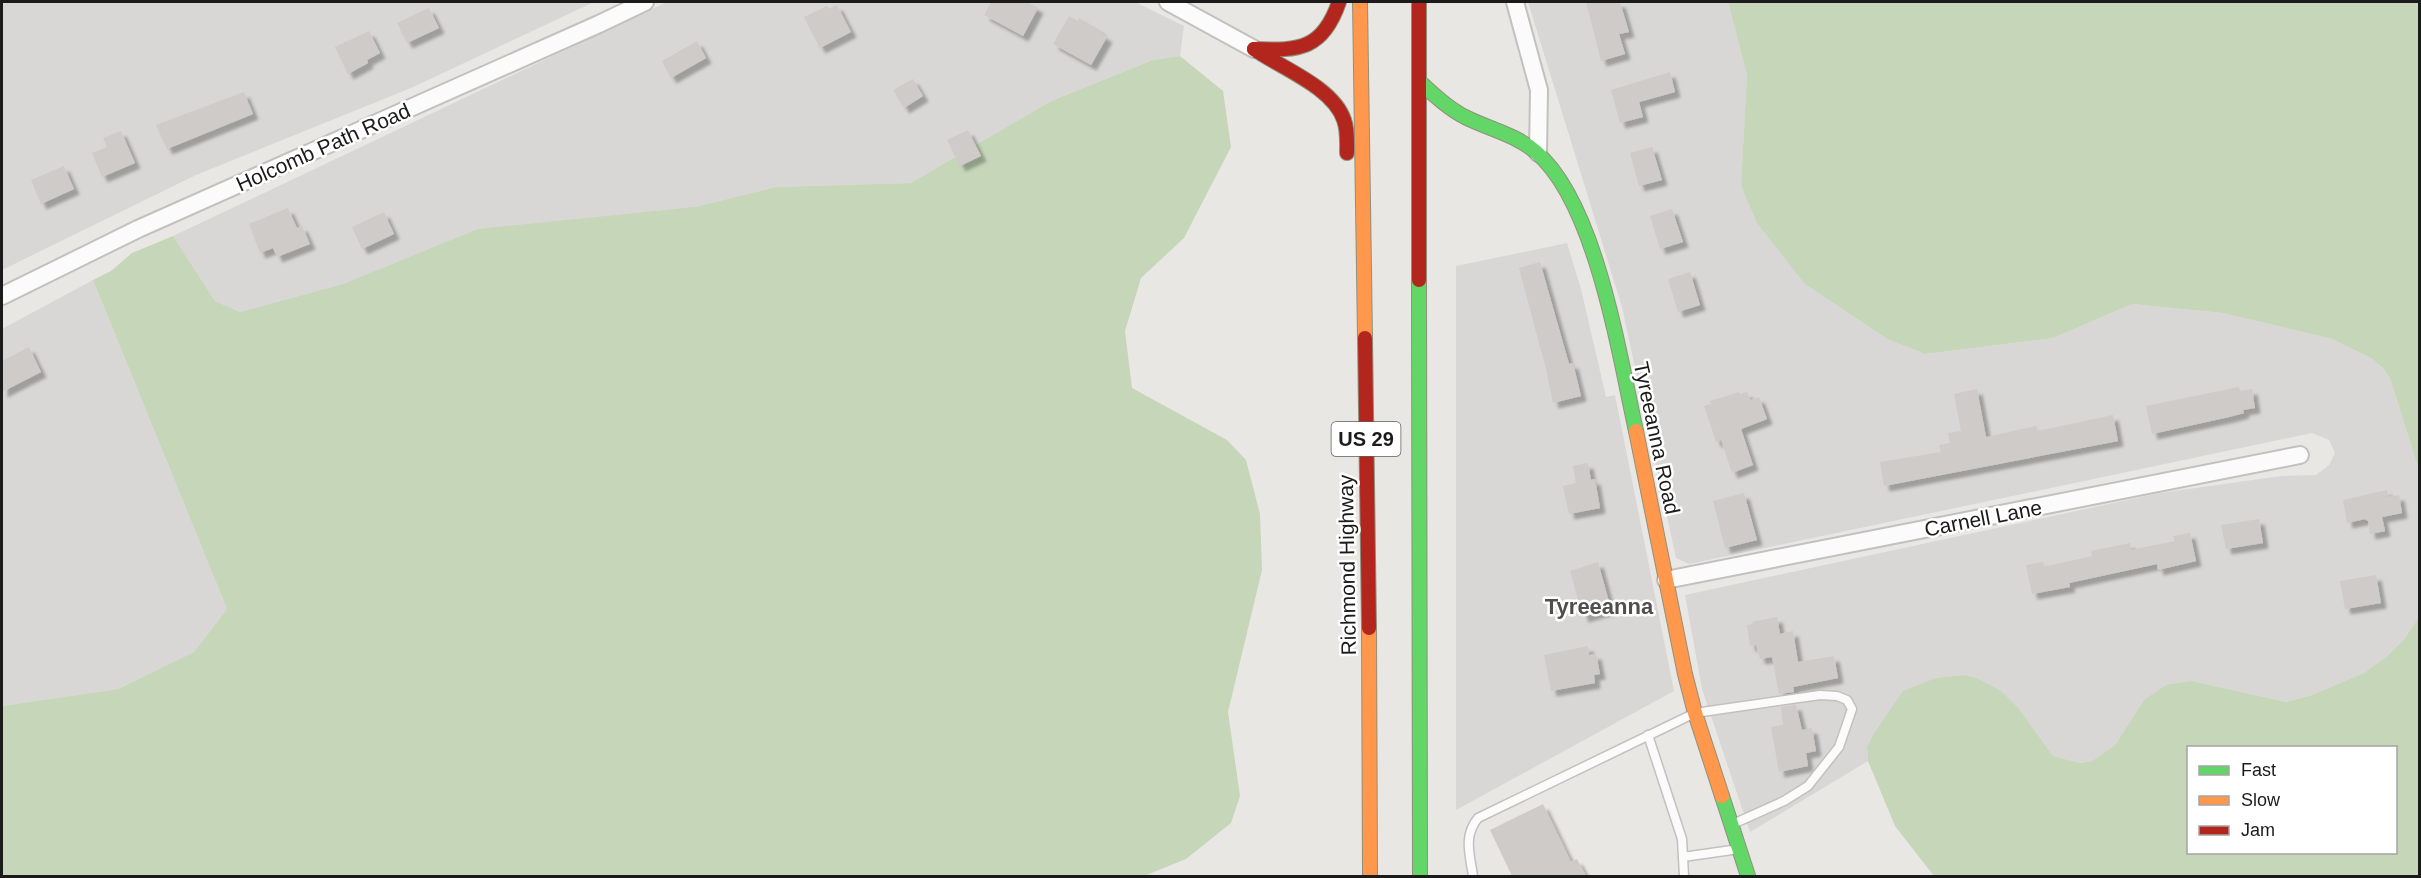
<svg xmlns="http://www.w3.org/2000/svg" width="2421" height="878" font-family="Helvetica,sans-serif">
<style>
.residential{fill:#d8d7d5}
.forest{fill:#c5d6b9;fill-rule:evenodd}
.building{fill:#cecbc8;filter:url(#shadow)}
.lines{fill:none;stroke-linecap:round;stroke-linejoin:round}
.lane-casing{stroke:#c2c1bf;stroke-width:11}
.street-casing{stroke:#c2c1bf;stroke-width:20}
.fast-casing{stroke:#90917d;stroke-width:16}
.slow-casing{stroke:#90917d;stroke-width:16}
.jam-casing{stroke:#90917d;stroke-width:16}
.lane{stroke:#fcfbfb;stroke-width:8}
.street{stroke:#fcfbfb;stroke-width:16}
.fast{stroke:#63d668;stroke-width:14}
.slow{stroke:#ff974d;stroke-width:14}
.jam{stroke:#b3261e;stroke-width:14}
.labels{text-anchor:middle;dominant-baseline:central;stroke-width:5;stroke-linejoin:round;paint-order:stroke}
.shield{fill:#fff;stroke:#5f5f5f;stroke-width:1.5}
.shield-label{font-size:20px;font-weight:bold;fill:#1b1b1b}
.street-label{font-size:21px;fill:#1b1b1b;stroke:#fff}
.neighbourhood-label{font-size:22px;font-weight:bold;fill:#4e4e4e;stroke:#fff}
</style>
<defs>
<filter id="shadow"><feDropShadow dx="5.5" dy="5.5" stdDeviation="1.5" flood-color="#0004"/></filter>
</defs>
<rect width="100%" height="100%" fill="#e9e7e3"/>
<g class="residential">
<polygon points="2,2 594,2 411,88 196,175 2,270"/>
<polygon points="667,2 1135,2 1184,26 1180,56 1153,60 1051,101 911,183 776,187 695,207 346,283 240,312 215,301 173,236"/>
<polygon points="1528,2 1728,2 1747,75 1741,185 1805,284 1887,339 1925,354 2053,338 2132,304 2223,313 2332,339 2371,358 2382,367 2390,378 2419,470 2419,617 2405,638 2386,657 2364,673 2312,695 2286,702 2192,681 2144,700 2115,745 2092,761 2078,763 2053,756 2020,710 1963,675 1936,678 1867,747 1868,761 1750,832 1702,689 1685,595 2160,493 2281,476 2316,475 2329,465 2335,453 2329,440 2312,433 1689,564 1676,558 1622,307"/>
<polygon points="1567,243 1581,289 1606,397 1615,395 1674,691 1456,810 1456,266"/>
<polygon points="93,280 227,609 194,652 118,689 2,706 2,329"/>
</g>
<g class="forest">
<polygon points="1728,2 2419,2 2419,470 2390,378 2382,367 2371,358 2332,339 2223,313 2132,304 2053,338 1925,354 1887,339 1805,284 1757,223 1741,185 1747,75"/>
<polygon points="1180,56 1223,91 1231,147 1184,238 1141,278 1125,331 1132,388 1227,440 1246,460 1260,514 1262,570 1228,712 1240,796 1231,823 1186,859 1144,876 2,876 2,706 118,689 194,652 227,609 93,280 111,271 132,253 173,236 215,301 240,312 346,283 478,229 695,207 776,187 911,183 1051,101 1153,60"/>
<path d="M2419 617V876H1934L1895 826 1868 761 1867 747 1873 735 1903 691 1936 678 1963 675 1976 678 2001 691 2020 710 2053 756 2079 763 2092 761 2115 745 2144 700 2166 685 2192 681 2286 702 2312 695 2364 673 2386 657 2405 638ZM2188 748H2396V852H2188Z"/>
</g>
<g class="building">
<polygon points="991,2 1027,2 1038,8 1023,36 984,15"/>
<polygon points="1586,2 1620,2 1629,32 1619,34 1625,54 1601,61"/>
<polygon points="837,5 851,32 820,48 804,17 827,6 829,9"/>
<polygon points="429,8 439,28 407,43 397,23"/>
<polygon points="1069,16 1078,21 1079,18 1101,31 1100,33 1107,37 1091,65 1053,44"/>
<polygon points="369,31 380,53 367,60 368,63 348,74 335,47"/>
<polygon points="697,41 706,58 671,78 662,61"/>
<polygon points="1670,72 1675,92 1639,102 1643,117 1620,123 1611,90"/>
<polygon points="913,79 923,96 904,108 893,90"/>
<polygon points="244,92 253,114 167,149 156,125"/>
<polygon points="968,130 981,156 960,166 947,140"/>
<polygon points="121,131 135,163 102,177 92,153 107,147 103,138"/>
<polygon points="1652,147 1662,180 1639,186 1630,153"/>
<polygon points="64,166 74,189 41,204 31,180"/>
<polygon points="288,208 297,228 302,226 310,244 277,257 273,248 260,253 249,224"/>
<polygon points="1672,209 1683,242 1660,249 1650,216"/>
<polygon points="384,212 394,234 362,249 352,227"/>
<polygon points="1540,262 1569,364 1573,363 1581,396 1553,403 1546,369 1519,268"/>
<polygon points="1690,272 1700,305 1678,312 1668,279"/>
<polygon points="29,347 41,372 2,392 2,361"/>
<polygon points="2239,387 2240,391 2252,389 2255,408 2243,410 2244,413 2229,417 2152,434 2146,406"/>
<polygon points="1977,389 1986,437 2036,426 2038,431 2113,415 2118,441 1884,486 1880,462 1941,452 1939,445 1950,443 1948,433 1961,431 1954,394"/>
<polygon points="1739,392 1740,394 1747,392 1750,400 1759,397 1767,419 1741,429 1753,465 1732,473 1721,440 1716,442 1704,406 1711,404 1710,401"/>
<polygon points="1588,463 1591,480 1595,479 1600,508 1569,514 1563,486 1576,483 1573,466"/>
<polygon points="2387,490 2388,497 2399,495 2402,513 2382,517 2385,531 2370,534 2368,521 2365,519 2347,523 2343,500"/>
<polygon points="1744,493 1757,540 1725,548 1713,501"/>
<polygon points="2259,519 2263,543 2226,549 2221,525"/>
<polygon points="2190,533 2196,561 2158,570 2157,564 2069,583 2070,587 2032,594 2026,565 2043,562 2044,567 2092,556 2091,551 2130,543 2131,550 2175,541 2173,536"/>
<polygon points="1598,562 1611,609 1583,617 1570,571"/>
<polygon points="2376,575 2381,603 2345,609 2340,581"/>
<polygon points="1777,617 1780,634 1793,631 1798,662 1834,656 1838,678 1793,687 1794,692 1779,694 1772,657 1760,659 1756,645 1750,646 1747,625 1753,624 1752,622"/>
<polygon points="1588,646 1589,655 1596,654 1600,674 1594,675 1595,683 1551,691 1544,655"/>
<polygon points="1796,705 1802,730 1812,728 1816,751 1806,753 1808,766 1779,772 1771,727 1783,725 1781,707"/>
<polygon points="1543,804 1571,862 1577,859 1586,876 1512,876 1490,830"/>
</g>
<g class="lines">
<g class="lane-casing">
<g id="lane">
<polyline points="1648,735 1682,839 1684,876"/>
<polyline points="1683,857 1739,849"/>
<path d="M1473 876C1470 855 1463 836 1478 818L1695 713 1820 695 1837 696 1847 700 1852 709 1839 747 1808 786 1784 801 1733 824"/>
</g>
</g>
<g class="street-casing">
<g id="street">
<polyline points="1168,2 1254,49"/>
<polyline points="1515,2 1539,90 1538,153"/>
<polyline points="2,296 138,229 599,24 645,2"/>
<polyline points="1666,580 2300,455"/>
</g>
</g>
<g class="fast-casing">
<g id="fast">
<path d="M1420 82C1434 95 1449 109 1467 118 1490 129 1516 135 1536 152 1596 203 1619 354 1636 431"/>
<polyline points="1419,280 1420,876"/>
<polyline points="1722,796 1748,876"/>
</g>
</g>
<g class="slow-casing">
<g id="slow">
<polyline points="1360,2 1365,338"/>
<polyline points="1636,431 1685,674 1695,713 1722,796"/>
<polyline points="1369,628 1370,876"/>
</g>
</g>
<g class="jam-casing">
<g id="jam">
<polyline points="1419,2 1419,280"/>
<path d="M1254 49C1281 68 1333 87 1344 120 1348 131 1347 142 1347 153"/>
<path d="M1254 49C1300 51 1323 49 1339 2"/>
<polyline points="1365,338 1369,628"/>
</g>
</g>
<use href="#lane" class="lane"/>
<use href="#street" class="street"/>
<use href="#fast" class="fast"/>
<use href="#slow" class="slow"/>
<use href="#jam" class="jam"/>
</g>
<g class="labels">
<rect class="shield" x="1331.5" y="422" width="69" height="34" rx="4.5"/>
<g class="shield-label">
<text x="1366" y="439">US 29</text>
</g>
<g class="street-label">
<text transform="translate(323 147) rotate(-24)">Holcomb Path Road</text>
<text transform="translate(1657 438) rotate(78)">Tyreeanna Road</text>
<text transform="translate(1983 518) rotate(-11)">Carnell Lane</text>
<text transform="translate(1347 565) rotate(-91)">Richmond Highway</text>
</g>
<g class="neighbourhood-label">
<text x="1599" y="606">Tyreeanna</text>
</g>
</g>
<rect width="2421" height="878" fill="none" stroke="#1b1b1b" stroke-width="6"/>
<rect x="2187" y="746" width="210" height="108" fill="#ffffff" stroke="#a4a4a4" stroke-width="1.5"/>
<rect x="2199" y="766" width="30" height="9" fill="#63d668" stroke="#a4a4a4" stroke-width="1.5"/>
<text x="2241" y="776" font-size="18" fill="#1b1b1b">Fast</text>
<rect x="2199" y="796" width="30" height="9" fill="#ff974d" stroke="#a4a4a4" stroke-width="1.5"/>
<text x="2241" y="806" font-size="18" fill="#1b1b1b">Slow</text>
<rect x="2199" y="826" width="30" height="9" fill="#b3261e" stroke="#a4a4a4" stroke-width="1.5"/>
<text x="2241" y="836" font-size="18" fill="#1b1b1b">Jam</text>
</svg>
